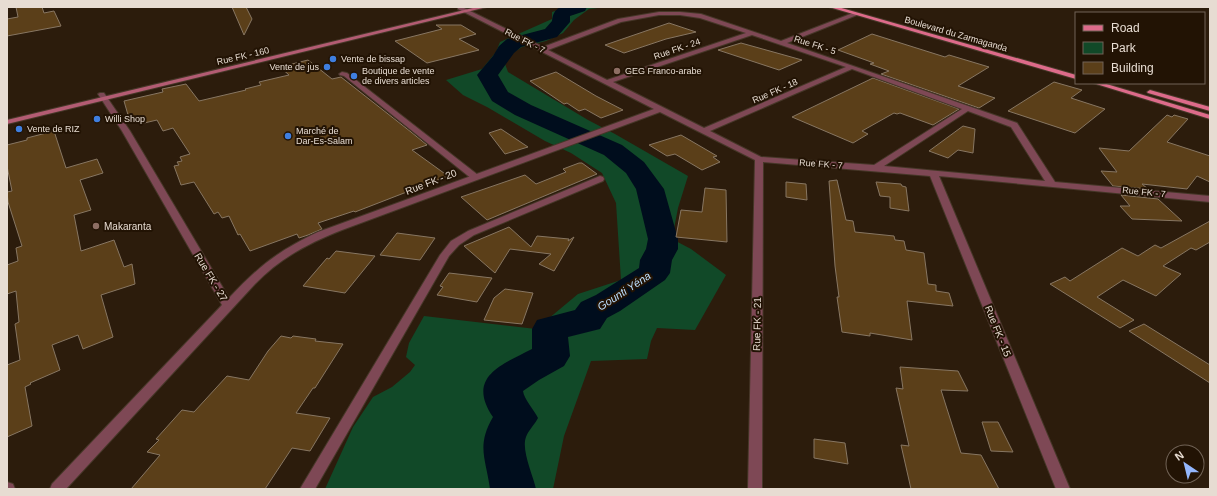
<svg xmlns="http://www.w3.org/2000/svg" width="1217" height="496" font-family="Arial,sans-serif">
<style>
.green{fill:#114928}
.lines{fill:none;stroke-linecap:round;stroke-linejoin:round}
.river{fill:#000d1d;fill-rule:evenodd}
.building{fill:#5b3f19;stroke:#877662}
.service-casing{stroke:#463728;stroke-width:2}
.minor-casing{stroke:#463728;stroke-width:2}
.secondary-casing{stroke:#463728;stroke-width:2}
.primary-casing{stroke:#463728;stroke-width:2}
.service{fill:#7e4855;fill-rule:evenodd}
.minor{fill:#7e4855;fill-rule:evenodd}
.secondary{fill:#b35c73;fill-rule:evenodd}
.primary{fill:#dd6b8a;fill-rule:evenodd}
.shop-dot{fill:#3f7fe0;stroke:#221304;stroke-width:1.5}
.education-dot{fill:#8d6e63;stroke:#221304;stroke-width:1.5}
.labels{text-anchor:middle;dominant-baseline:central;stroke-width:4;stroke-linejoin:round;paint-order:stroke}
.far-street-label{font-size:9px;fill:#e7dcd2;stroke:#221304}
.far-poi-label{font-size:9px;fill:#e7dcd2;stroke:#221304;text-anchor:start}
.street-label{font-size:10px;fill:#e7dcd2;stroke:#221304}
.poi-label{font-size:10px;fill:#e7dcd2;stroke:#221304;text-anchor:start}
.water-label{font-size:11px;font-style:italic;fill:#bddffe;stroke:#221304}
</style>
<rect width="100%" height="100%" fill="#2c1c0c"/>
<polygon class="green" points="567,7 607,7 589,9 574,20 563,33 546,41 522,47 513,53 504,61 508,72 588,120 615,134 688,176 678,208 672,239 691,249 726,275 695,330 657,328 651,341 647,359 591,361 564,436 553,489 325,489 353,427 373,397 392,387 410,372 415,365 406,357 409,343 424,316 536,329 578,294 621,280 616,203 602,173 571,153 545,141 487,107 463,95 446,80 482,69 496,52 500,42 552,19 552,12"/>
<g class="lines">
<path class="river" d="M560 7H587L585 11 570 16V22L557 37 521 47 514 53 498 75 508 92 531 105 622 145 644 162 664 189 678 239V249L672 260 670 273 665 280 620 311 607 318 600 329 568 337 570 356 564 366 539 380 523 391C524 399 534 410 538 418 535 424 528 431 526 437 521 450 533 475 536 489H490C486 459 476 446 493 417 466 377 501 365 532 349V329L537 320 575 310 581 302 596 295 639 268 640 260 646 249 648 239 636 189 626 173 604 155 515 115 492 101 477 75 493 56 499 46 507 39 545 29 552 21C553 14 554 11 560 7Z"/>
</g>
<g class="building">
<polygon points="16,7 42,7 44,13 54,11 61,26 7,36 7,19 18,17"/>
<polygon points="232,7 246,7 252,19 244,35"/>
<polygon points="669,23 696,32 666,39 624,53 605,45"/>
<polygon points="436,25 461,25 476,34 459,39 479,50 427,63 395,41 442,29"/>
<polygon points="872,34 945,57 949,55 989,67 958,86 995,98 979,108 881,74 889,71 870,64 874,63 838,50"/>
<polygon points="741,43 802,60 779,70 718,50"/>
<polygon points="308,60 332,79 341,77 411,132 427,145 412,150 448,176 355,212 354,211 318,223 322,229 308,235 299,238 297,234 250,251 240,234 238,235 229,216 222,218 218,212 214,214 194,182 181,185 174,166 179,165 177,162 182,161 180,157 190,154 173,128 163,131 157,120 140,124 139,120 130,122 124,101 163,92 162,89 186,84 199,101 246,90 245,89 261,85 259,82 289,75 280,67"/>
<polygon points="556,72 596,96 623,110 601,118 585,109 579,111 567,103 564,104 530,81"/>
<polygon points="873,78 959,109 933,125 900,113 897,114 894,113 862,131 868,134 853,143 792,117"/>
<polygon points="1054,82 1082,90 1071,98 1105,109 1075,133 1008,111"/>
<polygon points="1167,115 1172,117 1174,115 1188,119 1167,142 1210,156 1210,182 1197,176 1187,189 1142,184 1148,189 1113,186 1101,171 1117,172 1099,148 1129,151"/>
<polygon points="963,126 975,129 973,153 958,150 948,158 929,151"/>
<polygon points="501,129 528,147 505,154 489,133"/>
<polygon points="54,131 66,168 97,159 103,173 80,180 91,210 74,215 81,251 114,240 124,267 132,264 135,284 101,295 113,337 83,349 78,335 52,345 60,370 30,383 31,384 25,387 32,426 7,437 7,365 20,360 15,324 19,322 16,291 7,294 7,265 18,261 16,248 22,246 8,202 7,192 12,191 7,166 7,145 27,140 27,138"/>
<polygon points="681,135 717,156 713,157 720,162 702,170 675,154 667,156 649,145"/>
<polygon points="579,163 582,163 597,174 487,220 461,197 525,175 536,184 566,172 563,169"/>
<polygon points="837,180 846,220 853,221 855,232 894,236 895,240 904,241 906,250 924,253 928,284 936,285 936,291 949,293 953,306 907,301 912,340 870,333 870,336 842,332 837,297 839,297 835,266 829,181"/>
<polygon points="786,182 806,184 807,200 786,197"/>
<polygon points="876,182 901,184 902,186 906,187 909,211 890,208 890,197 880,196"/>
<polygon points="705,188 726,190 727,242 676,237 681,210 702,212"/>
<polygon points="1121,195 1158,199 1182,221 1132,219 1120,206 1130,206"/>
<polygon points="1210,221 1210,242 1196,250 1191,248 1163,266 1181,274 1156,296 1123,280 1097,297 1134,320 1120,328 1050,284 1065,277 1070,281 1122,248 1138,256 1155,245 1161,248"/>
<polygon points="509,227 531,247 537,236 569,239 568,241 574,237 554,271 539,264 551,254 510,249 495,273 464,246"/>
<polygon points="397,233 435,238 420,260 380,255"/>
<polygon points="336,251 375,256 345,293 303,286 327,258 329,259"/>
<polygon points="449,273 492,278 477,302 437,295 443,287 440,286"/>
<polygon points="505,289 533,293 522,324 484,320 494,298"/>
<polygon points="1144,324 1210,365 1210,383 1129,331"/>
<polygon points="281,336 291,338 293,336 316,339 315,341 343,344 315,388 313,388 296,413 330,418 310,451 292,448 265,489 131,489 160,455 147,452 159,440 156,439 182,410 194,412 227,376 249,380 268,351"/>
<polygon points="900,367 958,371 968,391 941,390 961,453 981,455 999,489 911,489 901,445 909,446 896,388 903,389"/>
<polygon points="982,422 998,422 1013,452 991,451"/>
<polygon points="814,439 845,443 848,464 814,458"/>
</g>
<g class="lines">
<g class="service-casing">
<polygon id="service" points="342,72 347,73 478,175 479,177 478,179 472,179 344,76 340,75 339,74"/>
</g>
<g class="minor-casing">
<g id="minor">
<path d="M458 7H462L543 47 618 19 659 12H680L701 14 781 41 853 13H857V15L787 43 1017 123 1055 182 1210 196V202L939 176 1070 489H1056L930 176 763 162 762 489H748L755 160 660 112 342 230C309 243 280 258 255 284L66 489H50L52 484 222 305 122 131 98 94 100 93H104L130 131 229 298C259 266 278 251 318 232L654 109 458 9ZM659 15H680L700 18 746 33 607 80 548 50 621 22ZM752 35 846 67 704 128 613 82ZM852 69 962 109 874 165 761 157 710 131ZM968 111 1011 127 1045 181 884 166Z"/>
<polygon points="600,176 603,177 604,179 603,181 474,235 459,245 449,256 315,489 300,489 440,255 451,241 468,231"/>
<polygon points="7,482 13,484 15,489 7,489"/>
</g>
</g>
<g class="secondary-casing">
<polygon id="secondary" points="477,7 487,7 7,124 7,120"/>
</g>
<g class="primary-casing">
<g id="primary">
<polygon points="829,7 838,7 1076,75 1076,79"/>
<polygon points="1093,83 1103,83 1210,115 1210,119"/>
<polygon points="1150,90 1210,107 1210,111 1148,93 1147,92"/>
</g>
</g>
<use href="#service" class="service"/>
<use href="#minor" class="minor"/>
<use href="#secondary" class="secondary"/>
<use href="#primary" class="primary"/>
</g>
<g class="shop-dot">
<circle cx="333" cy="59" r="4"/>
<circle cx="327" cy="67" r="4"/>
<circle cx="354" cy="76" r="4"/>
<circle cx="97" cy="119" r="4"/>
<circle cx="19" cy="129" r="4"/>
<circle cx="288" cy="136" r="4"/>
</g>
<g class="education-dot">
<circle cx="617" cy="71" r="4"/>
<circle cx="96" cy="226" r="4"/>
</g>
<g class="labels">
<g class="far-street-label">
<text transform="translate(956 34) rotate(16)">Boulevard du Zarmaganda</text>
<text transform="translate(525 41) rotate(27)">Rue FK - 7</text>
<text transform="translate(815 45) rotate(18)">Rue FK - 5</text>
<text transform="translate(677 49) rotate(-19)">Rue FK - 24</text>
<text transform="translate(243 56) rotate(-13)">Rue FK - 160</text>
<text transform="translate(775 91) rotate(-24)">Rue FK - 18</text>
<text transform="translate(821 164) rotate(4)">Rue FK - 7</text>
<text transform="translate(1144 192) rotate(6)">Rue FK - 7</text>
</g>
<g class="far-poi-label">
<text x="341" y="59">Vente de bissap</text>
<text x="319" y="67" text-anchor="end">Vente de jus</text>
<text x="362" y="71">Boutique de vente<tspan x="362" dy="10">de divers articles</tspan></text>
<text x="625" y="71">GEG Franco-arabe</text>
<text x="105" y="119">Willi Shop</text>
<text x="27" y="129">Vente de RIZ</text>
<text x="296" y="131">Marché de<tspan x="296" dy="10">Dar-Es-Salam</tspan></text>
</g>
<g class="street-label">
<text transform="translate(431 182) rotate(-21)">Rue FK - 20</text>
<text transform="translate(211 277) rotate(59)">Rue FK - 27</text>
<text transform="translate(757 324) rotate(-89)">Rue FK - 21</text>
<text transform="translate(998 331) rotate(68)">Rue FK - 15</text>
</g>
<g class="poi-label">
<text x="104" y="226">Makaranta</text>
</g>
<g class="water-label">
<text transform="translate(624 291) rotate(-33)">Gounti Yéna</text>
</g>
</g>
<rect width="1217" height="496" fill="none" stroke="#e7dcd2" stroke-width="16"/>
<rect x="1075" y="12" width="130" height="72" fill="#221304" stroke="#716356"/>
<rect x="1083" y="25" width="20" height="6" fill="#dd6b8a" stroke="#716356"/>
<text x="1111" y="32" font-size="12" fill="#e7dcd2">Road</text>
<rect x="1083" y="42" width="20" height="12" fill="#114928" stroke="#716356"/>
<text x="1111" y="52" font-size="12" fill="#e7dcd2">Park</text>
<rect x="1083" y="62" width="20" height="12" fill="#5b3f19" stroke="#716356"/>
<text x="1111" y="72" font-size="12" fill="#e7dcd2">Building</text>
<g transform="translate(1185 464) rotate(325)"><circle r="19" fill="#221304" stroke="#716356"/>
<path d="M0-3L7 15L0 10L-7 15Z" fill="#94b7fd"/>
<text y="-6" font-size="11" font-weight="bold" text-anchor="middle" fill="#e7dcd2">N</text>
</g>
</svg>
